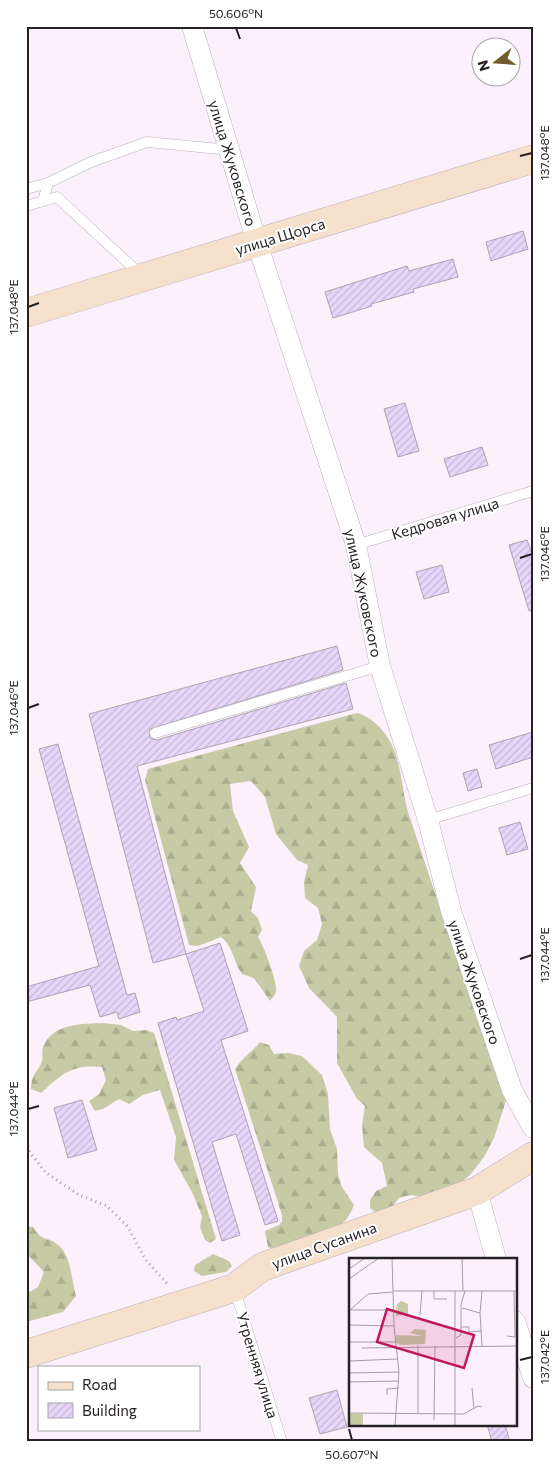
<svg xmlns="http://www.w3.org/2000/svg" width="559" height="1468" font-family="Commissioner,sans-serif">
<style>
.forest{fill:url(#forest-firs)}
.building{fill:url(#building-hatch);stroke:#aaa4b0}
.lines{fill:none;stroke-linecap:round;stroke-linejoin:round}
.lane-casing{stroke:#bbb0ba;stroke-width:11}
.street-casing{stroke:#bbb0ba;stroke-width:21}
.secondary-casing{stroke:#bbb0ba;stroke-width:29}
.path{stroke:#a39aa2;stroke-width:3;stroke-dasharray:1 4;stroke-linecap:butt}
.lane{stroke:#fff;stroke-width:10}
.street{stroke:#fff;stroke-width:20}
.secondary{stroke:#f4e0cb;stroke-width:28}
.ticks{fill:none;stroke:#262125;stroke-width:2}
.labels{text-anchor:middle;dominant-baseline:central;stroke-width:4;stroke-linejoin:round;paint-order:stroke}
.street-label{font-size:15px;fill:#262125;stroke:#fff}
.inset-road{fill:none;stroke:#a69da5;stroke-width:1}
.view{fill:#c2185b;fill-opacity:0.15;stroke:#c2185b;stroke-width:2.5}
.inset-edge{fill:none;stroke:#262125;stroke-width:2.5}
.neatline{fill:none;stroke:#262125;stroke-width:2}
.ticks-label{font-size:12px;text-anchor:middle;fill:#262125}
</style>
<defs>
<pattern id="forest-firs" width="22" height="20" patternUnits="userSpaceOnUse" patternTransform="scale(1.25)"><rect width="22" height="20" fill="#c6cba6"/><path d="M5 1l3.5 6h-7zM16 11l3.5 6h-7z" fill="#aaae8f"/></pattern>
<pattern id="building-hatch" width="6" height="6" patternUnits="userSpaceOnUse" patternTransform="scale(1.25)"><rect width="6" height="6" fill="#e7d6fa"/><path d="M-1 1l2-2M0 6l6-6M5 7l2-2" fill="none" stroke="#c6b7d6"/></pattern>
</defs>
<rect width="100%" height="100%" fill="#fcf0fb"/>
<g class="forest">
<path d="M357 713C370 716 381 727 388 738 403 762 401 793 410 818 442 913 472 1007 506 1101L494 1138 484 1157 470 1175 455 1187 425 1197 410 1195 399 1198 392 1207 378 1214 370 1208V1200L376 1191 387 1186 382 1163 364 1147 362 1126 365 1106 357 1099 337 1063V1017L309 988 299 966 304 951 317 940 322 924 318 908 305 898 304 882 308 865 297 860 276 834 265 797 251 781 230 784 233 811 249 847 240 863 256 887 251 911 258 918 262 930 258 937C263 944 278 983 276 991 276 994 272 998 270 1001L254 978 242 974C233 961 234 948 221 937L198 946 189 945 145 780 148 769Z"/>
<path d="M103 1023 121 1025 133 1031 146 1030 154 1033 216 1239 210 1243 205 1240 200 1227 202 1216 193 1194 174 1160 176 1137 160 1090 143 1095 129 1104 119 1099 103 1109 95 1111 89 1101 99 1094 106 1080 102 1067C72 1064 63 1073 41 1093L31 1089C32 1070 38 1074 42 1061 43 1056 41 1050 44 1045 54 1023 83 1024 103 1023Z"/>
<path d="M260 1042 269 1045 274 1054 288 1053 302 1056 322 1075 328 1094 330 1129 337 1149 338 1174 342 1187 354 1205C343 1238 304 1241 274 1250L268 1247 265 1231 279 1225 282 1221V1215L235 1069C242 1058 252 1052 260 1042Z"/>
<path d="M26 1226 33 1227C43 1243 46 1235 58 1245 72 1256 71 1280 76 1296L63 1312 26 1322V1294L38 1287 44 1272 26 1253Z"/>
<polygon points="213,1254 229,1261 232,1266 226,1272 202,1276 194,1271 195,1265"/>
</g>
<g class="building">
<polygon points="523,231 528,249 491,261 486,242"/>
<polygon points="453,259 458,277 413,289 414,292 371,304 372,306 333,318 325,292 407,266 409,271"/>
<polygon points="405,403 419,451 398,457 384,409"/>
<polygon points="482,447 488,465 450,477 444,459"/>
<polygon points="527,540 533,557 533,610 529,611 509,545"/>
<polygon points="442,565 449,592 424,599 416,572"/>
<polygon points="337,646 343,670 150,729 150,738 157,740 346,683 353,709 137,766 186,954 153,963 89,714"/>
<polygon points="533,732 533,757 496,769 489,745"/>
<polygon points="58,744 127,995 135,993 140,1012 119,1019 117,1012 100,1017 90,985 26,1002 26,987 99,966 39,749"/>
<polygon points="477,769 482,787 468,791 463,773"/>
<polygon points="520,822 528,849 507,855 499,828"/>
<polygon points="220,943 248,1031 221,1040 278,1221 265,1225 236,1134 212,1142 240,1235 222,1241 158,1023 176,1017 177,1020 204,1011 186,954"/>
<polygon points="82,1100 97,1150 68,1158 54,1108"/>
<polygon points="337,1390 347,1427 320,1434 309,1398"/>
<polygon points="487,1424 505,1424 510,1442 492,1442"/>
</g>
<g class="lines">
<g class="lane-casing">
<g id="lane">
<polyline points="26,189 48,183"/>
<polyline points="43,201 48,183 91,162 147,142 230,150"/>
<polyline points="26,206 57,197 141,275"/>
<polyline points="356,545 533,491"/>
<polyline points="155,733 380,666"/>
<polyline points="428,820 533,788"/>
<polyline points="235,1290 282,1442"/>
</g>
</g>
<g class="street-casing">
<g id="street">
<polyline points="192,26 257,243 356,545 380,666 428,820 451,911 512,1090 533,1128"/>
<polyline points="477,1191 496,1259"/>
<polyline points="515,1321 533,1378"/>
</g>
</g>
<g class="secondary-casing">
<g id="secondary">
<polyline points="26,313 533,159"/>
<polyline points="26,1354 234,1288 262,1267 477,1191 533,1156"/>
</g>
</g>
<polyline class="path" points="26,1147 45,1172 79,1195 107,1206 128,1227 145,1259 169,1286"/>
<use href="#lane" class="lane"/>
<use href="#street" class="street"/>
<use href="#secondary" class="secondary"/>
</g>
<path class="ticks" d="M236 28 240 39M520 156 532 153M28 307 39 303M520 558 532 554M28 708 39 704M520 959 532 955M28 1109 39 1106M520 1360 532 1357M349 1429 352 1440"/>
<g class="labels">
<g class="street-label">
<text transform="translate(233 163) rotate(73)">улица Жуковского</text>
<text transform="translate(280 236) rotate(-17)">улица Щорса</text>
<text transform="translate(445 518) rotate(-17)">Кедровая улица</text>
<text transform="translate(364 593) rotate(78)">улица Жуковского</text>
<text transform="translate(475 982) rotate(71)">улица Жуковского</text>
<text transform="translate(324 1245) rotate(-20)">улица Сусанина</text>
<text transform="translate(258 1365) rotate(73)">Утренняя улица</text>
</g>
</g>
<g transform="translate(349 1258)">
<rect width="168" height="168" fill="#fcf0fb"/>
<path d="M52 43 59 46V56L47 58V46L49 57 48 46ZM66 71 77 72 76 86 51 87 47 84V77L74 78 61 75Z" fill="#c6cba6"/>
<path d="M0 156H14V167H0Z" fill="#c6cba6"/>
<path class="inset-road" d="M43 0 45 68 50 114 46 167M113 0 114 33M0 11 16 0M0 21 30 0M44 33H168M85 33V41H98M113 50 131 55 133 88M2 52H44M0 53 19 36 44 34M131 55 133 33M71 57 73 33M0 67 44 68M112 69H120V74L132 73M158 78 166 79 165 33M107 80 112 77V46L116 33M0 84H46M13 90 168 88M0 103 49 101M0 115 50 114M0 124 50 123M123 130 125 151M38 137V131L50 130M0 155 115 156 129 148 133 149M69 155V87M85 162 86 88M106 167V33"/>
<path class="view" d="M38 51 125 77 115 110 28 84Z"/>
<rect width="168" height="168" class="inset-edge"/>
</g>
<rect width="559" height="1468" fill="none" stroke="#ffffff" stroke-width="55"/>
<rect x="38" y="1366" width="162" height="65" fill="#ffffff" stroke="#a8a6a8"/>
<rect x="48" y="1382" width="25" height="8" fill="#f4e0cb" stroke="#a8a6a8"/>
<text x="82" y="1390" font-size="15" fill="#262125">Road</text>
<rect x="48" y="1403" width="25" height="15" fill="url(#building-hatch)" stroke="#a8a6a8"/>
<text x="82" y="1416" font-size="15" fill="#262125">Building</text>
<g transform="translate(496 62) rotate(253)"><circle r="24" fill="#ffffff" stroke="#a8a6a8"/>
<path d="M0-4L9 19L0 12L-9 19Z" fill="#735c2c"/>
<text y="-8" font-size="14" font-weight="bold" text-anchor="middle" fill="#262125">N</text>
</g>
<rect x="28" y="28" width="504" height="1412" class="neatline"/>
<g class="ticks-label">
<text x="236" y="18">50.606°N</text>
<text transform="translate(545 153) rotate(-90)" y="4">137.048°E</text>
<text transform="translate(14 307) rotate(-90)" y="4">137.048°E</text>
<text transform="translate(545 554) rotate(-90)" y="4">137.046°E</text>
<text transform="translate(14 708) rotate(-90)" y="4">137.046°E</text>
<text transform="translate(545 955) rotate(-90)" y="4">137.044°E</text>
<text transform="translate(14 1109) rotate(-90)" y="4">137.044°E</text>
<text transform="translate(545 1357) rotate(-90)" y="4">137.042°E</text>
<text x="352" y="1459">50.607°N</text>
</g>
</svg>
